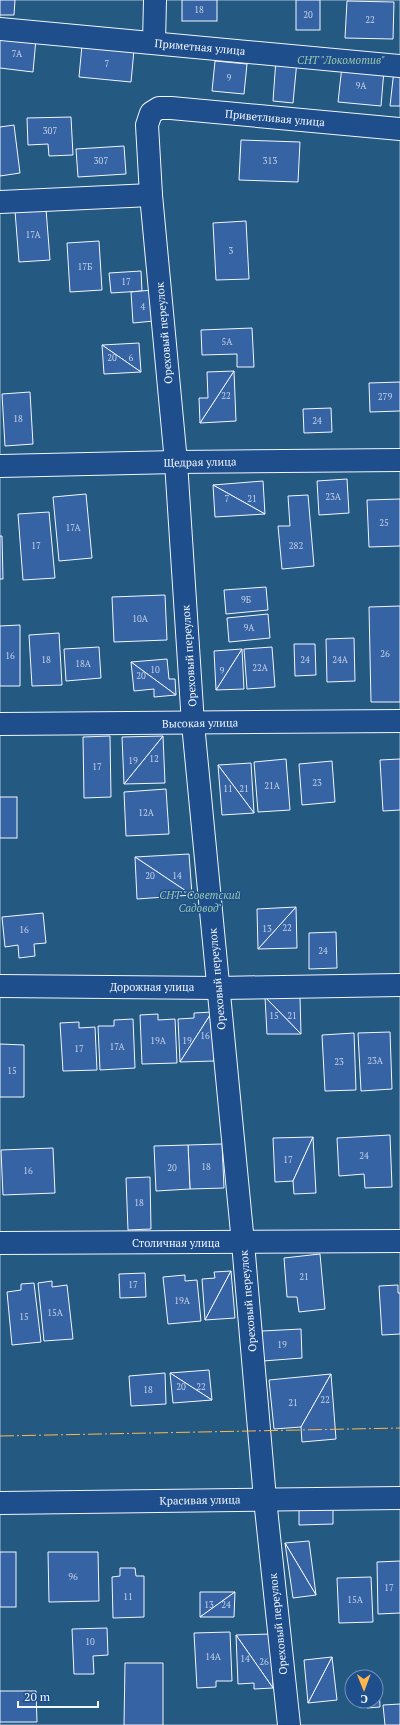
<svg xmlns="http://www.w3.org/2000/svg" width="400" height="1725" font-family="'PT Serif',serif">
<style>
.green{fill:#245a82;stroke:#a8bbd7;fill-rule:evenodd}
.building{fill:#3563a3;stroke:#f2f6ff}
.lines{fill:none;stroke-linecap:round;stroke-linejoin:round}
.minor-casing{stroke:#f2f6ff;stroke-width:24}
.minor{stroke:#1f4e8c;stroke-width:22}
.power{stroke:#ffb74d;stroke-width:1;stroke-dasharray:14 3 2 3;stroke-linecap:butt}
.labels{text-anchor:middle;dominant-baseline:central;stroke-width:3;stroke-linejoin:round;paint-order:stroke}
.number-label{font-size:9px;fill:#c3d1e8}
.street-label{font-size:11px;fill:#f2f6ff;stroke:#1f4e8c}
.park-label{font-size:11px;font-style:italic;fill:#97c8a6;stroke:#1f4e8c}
</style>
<rect width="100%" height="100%" fill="#1f4e8c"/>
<path class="green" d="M0 0H400V1725H0ZM352 1677H376V1701H352Z"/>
<g class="building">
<polygon points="0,0 15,0 14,15 0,15"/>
<rect x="182" y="0" width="35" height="21"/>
<rect x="296" y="0" width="24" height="30"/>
<polygon points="347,1 394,2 393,39 345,38"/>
<polygon points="0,36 36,39 33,72 0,68"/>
<polygon points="82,45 134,50 131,82 79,77"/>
<polygon points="276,59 297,61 293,103 273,101"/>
<polygon points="215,61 247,64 244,94 212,91"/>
<polygon points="342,66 384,70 381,106 338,102"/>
<polygon points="394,70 400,70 400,106 390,106"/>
<polygon points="71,117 73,155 49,156 48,144 28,145 27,118"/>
<polygon points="14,125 20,173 0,176 0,127"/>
<polygon points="241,140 300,142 298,182 239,180"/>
<polygon points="124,146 126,174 78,177 76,149"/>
<polygon points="46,209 50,260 19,262 15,211"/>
<polygon points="246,221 249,279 216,280 213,223"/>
<polygon points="99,241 102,290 70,292 67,243"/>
<polygon points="141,271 142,291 111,293 109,273"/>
<polygon points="152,290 154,321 133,323 131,292"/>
<polygon points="252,328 254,367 237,367 237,354 202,355 201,330"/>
<polygon points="139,343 141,372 102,345"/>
<polygon points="102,345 141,372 104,374"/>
<polygon points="234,371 236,421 200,423"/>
<polygon points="234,371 200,423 199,398 208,398 207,372"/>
<polygon points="400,382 400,411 370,412 369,383"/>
<polygon points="30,392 33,444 5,446 2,394"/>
<polygon points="331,408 332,432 304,433 303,409"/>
<polygon points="347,479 349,513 319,515 317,481"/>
<polygon points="263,481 265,514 213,485"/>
<polygon points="213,485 265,514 215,517"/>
<polygon points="86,494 92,558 59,561 53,497"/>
<polygon points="308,495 314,566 282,569 278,526 290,526 288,496"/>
<polygon points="400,499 400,546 369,547 367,500"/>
<polygon points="49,512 55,578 23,580 18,514"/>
<polygon points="0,536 2,536 3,579 0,579"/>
<polygon points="266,587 268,610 226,614 224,590"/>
<polygon points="165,595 167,640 114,642 112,597"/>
<polygon points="400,606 400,702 371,702 369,607"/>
<polygon points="268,614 270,638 229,642 227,618"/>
<polygon points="20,625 20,686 0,686 0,626"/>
<polygon points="59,633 62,685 32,686 29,635"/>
<polygon points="354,638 355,681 327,682 326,639"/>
<polygon points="294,644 315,644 316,675 295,676"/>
<polygon points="99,647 101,678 66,681 64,649"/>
<polygon points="272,647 275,687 247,689 244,649"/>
<polygon points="242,649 244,689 216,690"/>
<polygon points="242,649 216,690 214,651"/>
<polygon points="167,659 169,679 175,679 176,695 131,662"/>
<polygon points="131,662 176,695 154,697 154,689 134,691"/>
<polygon points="110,736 111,797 84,798 83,737"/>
<polygon points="163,736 165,783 124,784"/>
<polygon points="163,736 124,784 122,737"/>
<polygon points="286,759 290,810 258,812 254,762"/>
<polygon points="400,759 400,810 383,811 380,760"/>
<polygon points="332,761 335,802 302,805 299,764"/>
<polygon points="251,763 254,813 218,765"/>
<polygon points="218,765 254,813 222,815"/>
<polygon points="166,789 169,834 126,836 124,792"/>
<rect x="0" y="797" width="17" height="41"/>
<polygon points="189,854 192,895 135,857"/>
<polygon points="135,857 192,895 137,899"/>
<polygon points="296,907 297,948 258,949"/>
<polygon points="296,907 258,949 257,909"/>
<polygon points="43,913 46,943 34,944 35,956 19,958 18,945 5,947 2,917"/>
<polygon points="336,932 337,968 309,969 309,933"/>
<polygon points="265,997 300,997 301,1034"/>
<polygon points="265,997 301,1034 267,1034"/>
<polygon points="212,1012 180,1062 178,1019 194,1018 194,1013"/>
<polygon points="212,1012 214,1061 180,1062"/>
<polygon points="158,1014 158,1020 175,1019 177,1063 142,1064 140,1015"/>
<polygon points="133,1019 135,1068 100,1070 98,1026 114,1026 114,1020"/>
<polygon points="79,1022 79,1028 95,1027 97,1070 63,1071 60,1023"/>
<polygon points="390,1032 392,1089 361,1091 358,1033"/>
<polygon points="354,1033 356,1090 325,1091 322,1035"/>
<polygon points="0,1044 24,1045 24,1097 0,1097"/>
<polygon points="390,1135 392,1187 365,1188 364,1174 339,1176 337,1138"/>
<polygon points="313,1137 293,1181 275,1182 273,1138"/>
<polygon points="313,1137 316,1193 294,1194 293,1181"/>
<polygon points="222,1144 224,1188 190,1189 188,1145"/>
<polygon points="188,1145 190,1189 156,1191 154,1146"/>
<polygon points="53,1148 55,1193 3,1195 1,1150"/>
<polygon points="150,1177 151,1229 128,1230 126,1178"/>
<polygon points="320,1254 325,1309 299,1312 297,1297 287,1297 284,1258"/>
<polygon points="231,1271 205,1320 202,1279 215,1278 214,1272"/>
<polygon points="231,1271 235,1318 205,1320"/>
<polygon points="145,1273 146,1297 120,1298 119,1274"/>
<polygon points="185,1275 185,1281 197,1280 201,1321 168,1324 163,1277"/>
<polygon points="52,1281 52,1287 67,1285 73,1339 44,1341 38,1283"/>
<polygon points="34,1283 41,1342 12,1345 7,1292 21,1290 21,1284"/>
<polygon points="398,1285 398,1293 400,1293 400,1334 382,1335 379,1286"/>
<polygon points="301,1329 302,1358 263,1361 262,1331"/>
<polygon points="209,1370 212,1400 170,1373"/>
<polygon points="165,1373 166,1404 131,1406 129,1376"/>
<polygon points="170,1373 212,1400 173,1403"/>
<polygon points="331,1374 301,1427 274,1429 269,1380"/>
<polygon points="331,1374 336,1439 302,1442 301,1427"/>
<polygon points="299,1507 333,1507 333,1524 299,1525"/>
<polygon points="309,1541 316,1595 285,1543"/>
<polygon points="285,1543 316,1595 293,1598"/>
<rect x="0" y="1552" width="16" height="55"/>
<polygon points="48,1552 98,1552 99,1601 49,1602"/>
<polygon points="400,1561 400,1613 378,1614 377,1562"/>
<polygon points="120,1568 135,1568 136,1576 144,1576 144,1617 113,1618 112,1577 120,1576"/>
<polygon points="371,1577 373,1622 339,1623 337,1578"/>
<polygon points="200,1592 235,1592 200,1617"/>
<polygon points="235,1592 234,1617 200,1617"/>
<polygon points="107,1628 108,1655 93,1656 94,1674 74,1674 72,1629"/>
<polygon points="230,1632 232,1681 216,1681 216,1687 197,1688 194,1633"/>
<polygon points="272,1634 273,1688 236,1635"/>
<polygon points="236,1635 273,1688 254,1689 254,1683 238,1684"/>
<polygon points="332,1657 337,1700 308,1703"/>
<polygon points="332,1657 308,1703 304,1660"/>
<polygon points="125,1663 163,1663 163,1725 124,1725"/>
<polygon points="379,1687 380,1707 367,1708 366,1701 376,1701 376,1688"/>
<polygon points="0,1691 36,1691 37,1722 0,1722"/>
<polygon points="400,1704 400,1725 385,1725 383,1705"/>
</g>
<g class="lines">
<g class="minor-casing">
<g id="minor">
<polyline points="0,29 400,66"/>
<polyline points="154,42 155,0"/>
<polyline points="0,202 151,195"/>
<polyline points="0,466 176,462 400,460"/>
<polyline points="0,724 400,721"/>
<polyline points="0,986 218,988 400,985"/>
<polyline points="0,1243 400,1241"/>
<polyline points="0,1503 400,1498"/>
<polyline points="289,1725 265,1499 243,1243 193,724 176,462 151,195 147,125 151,113 159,108 171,108 400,129"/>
</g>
</g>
<use href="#minor" class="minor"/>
<polyline class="power" points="0,1436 400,1428"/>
</g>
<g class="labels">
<g class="number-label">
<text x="199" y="10">18</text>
<text x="308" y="15">20</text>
<text x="370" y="20">22</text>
<text x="17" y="54">7А</text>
<text x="107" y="64">7</text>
<text x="229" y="78">9</text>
<text x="361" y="86">9А</text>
<text x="50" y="131">307</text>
<text x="101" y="161">307</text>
<text x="270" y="161">313</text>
<text x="33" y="235">17А</text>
<text x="231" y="251">3</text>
<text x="85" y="267">17Б</text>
<text x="126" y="282">17</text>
<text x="143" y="307">4</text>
<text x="227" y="342">5А</text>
<text x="112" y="358">20</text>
<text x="131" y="358">6</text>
<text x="226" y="396">22</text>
<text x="385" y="397">279</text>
<text x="18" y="419">18</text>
<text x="317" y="421">24</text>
<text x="333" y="497">23А</text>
<text x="227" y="499">7</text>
<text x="252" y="499">21</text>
<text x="384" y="523">25</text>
<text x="73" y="528">17А</text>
<text x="36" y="546">17</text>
<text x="296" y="546">282</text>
<text x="246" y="600">9Б</text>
<text x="140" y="619">10А</text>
<text x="249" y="628">9А</text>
<text x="385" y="654">26</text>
<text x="10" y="656">16</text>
<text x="46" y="660">18</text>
<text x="305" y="660">24</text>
<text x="340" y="660">24А</text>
<text x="83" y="664">18А</text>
<text x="260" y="668">22А</text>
<text x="155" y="670">10</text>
<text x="222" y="671">9</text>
<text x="141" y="676">20</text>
<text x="154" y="759">12</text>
<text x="133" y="761">19</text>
<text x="97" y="767">17</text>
<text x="317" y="783">23</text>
<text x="272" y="786">21А</text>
<text x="228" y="789">11</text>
<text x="244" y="789">21</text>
<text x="146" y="813">12А</text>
<text x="150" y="876">20</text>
<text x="177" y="876">14</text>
<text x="287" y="928">22</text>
<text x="267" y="929">13</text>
<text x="24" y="930">16</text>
<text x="323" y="951">24</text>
<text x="274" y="1016">15</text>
<text x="292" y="1016">21</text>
<text x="205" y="1036">16</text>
<text x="158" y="1041">19А</text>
<text x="187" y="1041">19</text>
<text x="117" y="1047">17А</text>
<text x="79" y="1049">17</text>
<text x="375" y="1061">23А</text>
<text x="339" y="1062">23</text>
<text x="12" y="1071">15</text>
<text x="364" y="1156">24</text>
<text x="288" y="1160">17</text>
<text x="206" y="1167">18</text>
<text x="172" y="1168">20</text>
<text x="28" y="1171">16</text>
<text x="139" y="1203">18</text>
<text x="304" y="1277">21</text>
<text x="133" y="1285">17</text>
<text x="182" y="1301">19А</text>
<text x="55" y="1313">15А</text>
<text x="24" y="1317">15</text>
<text x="282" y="1345">19</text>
<text x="181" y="1387">20</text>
<text x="201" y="1387">22</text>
<text x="148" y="1390">18</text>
<text x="325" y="1400">22</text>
<text x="293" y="1403">21</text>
<text x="73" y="1577">96</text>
<text x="389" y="1588">17</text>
<text x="128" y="1597">11</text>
<text x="355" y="1600">15А</text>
<text x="209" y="1605">13</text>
<text x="226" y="1605">24</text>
<text x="90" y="1642">10</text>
<text x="213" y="1657">14А</text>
<text x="245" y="1659">14</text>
<text x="264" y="1662">26</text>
</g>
<g class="street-label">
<text transform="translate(200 47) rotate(5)">Приметная улица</text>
<text transform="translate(275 118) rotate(5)">Приветливая улица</text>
<text transform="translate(164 333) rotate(-95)">Ореховый переулок</text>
<text transform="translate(200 462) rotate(-1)">Щедрая улица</text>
<text transform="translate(189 656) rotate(-94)">Ореховый переулок</text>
<text transform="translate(200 723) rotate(-1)">Высокая улица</text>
<text transform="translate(217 979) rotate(-95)">Ореховый переулок</text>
<text x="152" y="987">Дорожная улица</text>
<text x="176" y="1243">Столичная улица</text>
<text transform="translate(248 1301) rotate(-95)">Ореховый переулок</text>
<text transform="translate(200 1500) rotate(-1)">Красивая улица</text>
<text transform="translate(278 1624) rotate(-96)">Ореховый переулок</text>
</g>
<g class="park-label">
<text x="341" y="60">СНТ "Локомотив"</text>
<text x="200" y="895">СНТ "Советский<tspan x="200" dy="13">Садовод"</tspan></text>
</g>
</g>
<g transform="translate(364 1689) rotate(179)"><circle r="19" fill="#1f4e8c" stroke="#7391ba"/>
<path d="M0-3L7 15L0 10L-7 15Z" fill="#ffb74d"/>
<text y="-6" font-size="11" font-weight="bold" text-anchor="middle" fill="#f2f6ff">С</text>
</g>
<path d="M18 1701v6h80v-6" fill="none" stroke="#f2f6ff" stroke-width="2"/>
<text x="24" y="1701" font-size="12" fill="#f2f6ff" stroke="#1f4e8c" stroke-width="3" paint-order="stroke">20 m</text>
</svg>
